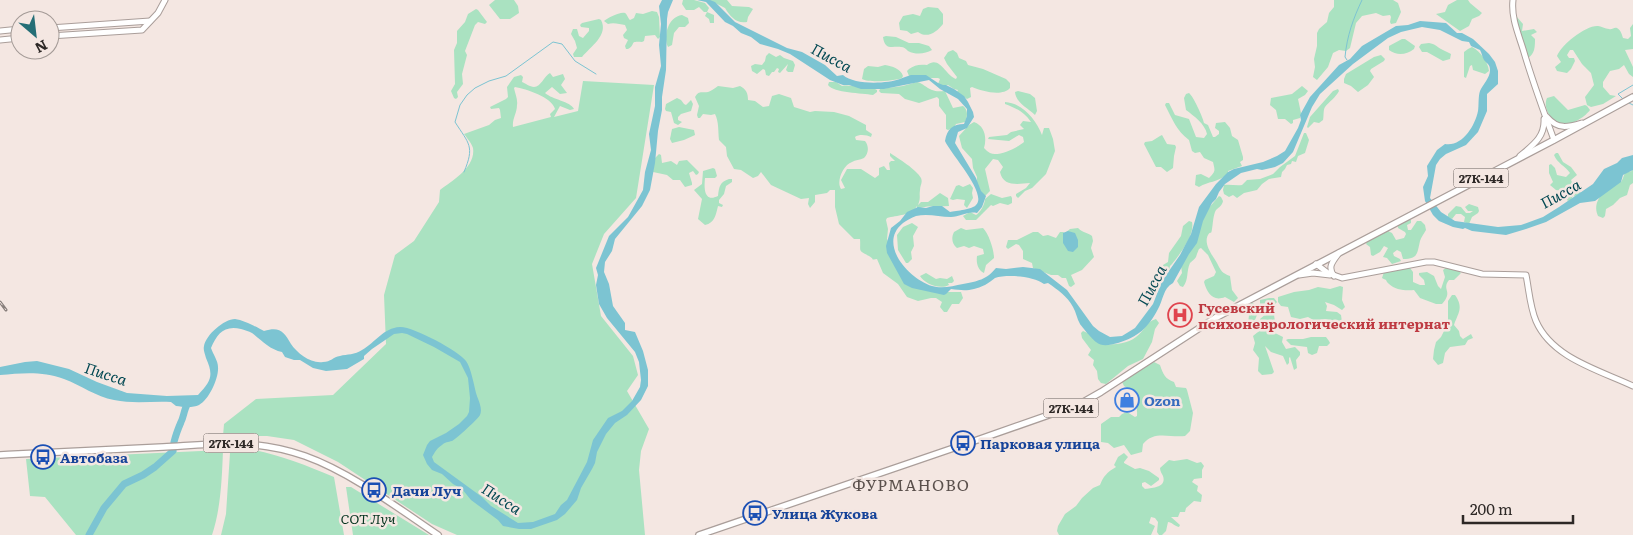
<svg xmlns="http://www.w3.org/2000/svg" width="1633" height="535" font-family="Literata,serif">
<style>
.green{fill:#aae2c1;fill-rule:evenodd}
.water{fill:#7cc4d2}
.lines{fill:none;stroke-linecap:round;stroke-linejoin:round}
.stream{stroke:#7cc4d2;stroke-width:1}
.river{stroke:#7cc4d2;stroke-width:7}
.secondary-casing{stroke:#aa9e9a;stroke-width:7}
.primary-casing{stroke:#aa9e9a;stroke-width:8}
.secondary{stroke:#fff;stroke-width:5}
.primary{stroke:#fff;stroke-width:5.5}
.rail-casing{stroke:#887f7c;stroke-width:3}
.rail{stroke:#f4e7e2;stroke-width:1;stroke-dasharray:4;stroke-linecap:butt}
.labels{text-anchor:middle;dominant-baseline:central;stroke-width:5;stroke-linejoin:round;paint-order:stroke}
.shield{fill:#f4e7e2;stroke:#69615e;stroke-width:1}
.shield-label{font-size:12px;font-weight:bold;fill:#2d2826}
.health-label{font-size:14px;font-weight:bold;fill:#be3a42;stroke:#f4e7e2;text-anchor:start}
.shop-label{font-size:14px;font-weight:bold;fill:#366cbe;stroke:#f4e7e2;text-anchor:start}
.transit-label{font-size:14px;font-weight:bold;fill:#164399;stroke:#f4e7e2;text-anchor:start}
.park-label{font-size:14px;font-style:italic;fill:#05341f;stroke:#f4e7e2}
.water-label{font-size:15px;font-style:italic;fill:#024852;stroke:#f4e7e2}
.quarter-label{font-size:16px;letter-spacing:1px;fill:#5a504c;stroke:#f4e7e2}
</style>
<rect width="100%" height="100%" fill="#f4e7e2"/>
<g class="green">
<polygon points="495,0 514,0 518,6 519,13 510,19 500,19 489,5"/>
<polygon points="683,0 694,0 705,3 709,8 707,12 714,15 714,23 710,23 709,19 705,16 707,12 704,12 699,7 694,10 686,10 682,4"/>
<path d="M708 0H727L732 6 749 7 753 9 748 17 747 22C736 24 730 16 725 8 719 5 714 2 708 0Z"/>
<polygon points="1334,0 1393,0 1398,3 1401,12 1396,23 1391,24 1390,22 1391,17 1390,15 1383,16 1376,13 1362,16 1356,23 1350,48 1346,51 1339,50 1333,53 1328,67 1317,80 1313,77 1315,67 1314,59 1317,46 1317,33 1319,29 1327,22 1329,13 1334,7"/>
<polygon points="1457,0 1468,0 1470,3 1482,13 1479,16 1472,19 1469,26 1460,31 1436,14 1445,12 1448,5"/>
<path d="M928 7 938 8 943 14V24C937 32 927 39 918 32L911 34 907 31 900 30 899 23 903 16 913 14 920 16 923 9Z"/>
<polygon points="476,9 478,10 487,22 485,24 478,22 475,25 465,51 467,55 462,74 463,84 457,92 458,97 456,99 454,98 451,91 455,84 454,50 457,43 457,31 465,22 468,14"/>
<path d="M652 11 657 12 659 17 660 37 658 39 655 35 645 36 644 41 642 42C628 41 637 44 628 49H626L625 46 628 40 624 38 623 35 627 30 625 25C620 24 613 22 608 24L604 21C607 18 621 11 625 13 627 14 628 18 630 20L634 18 636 13 643 14Z"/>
<path d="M682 15 688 18 689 23 685 27H679L674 33 672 45 668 47C663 36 668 17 682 15Z"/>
<path d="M1516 16 1523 24 1522 31 1534 29 1537 32 1531 35 1535 39C1535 46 1535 54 1528 58L1520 36Z"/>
<path d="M599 19 601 20C609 35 590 47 582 57H574L573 54 577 48 575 41 571 34 573 29H577L579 36 583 38 589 31V28L581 27 580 25 582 23Z"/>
<path d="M1633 24V49L1625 50 1633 67V77L1629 74 1624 65 1619 69 1610 71 1603 82V87L1610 95 1616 96 1603 104 1591 107 1587 105 1585 97 1594 85 1591 73 1582 64 1573 50H1570L1567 55 1569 58H1574L1575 61 1571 69 1567 73 1557 71 1555 67 1561 62 1557 56C1561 45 1586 25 1598 26 1601 26 1605 29 1609 29 1612 30 1614 27 1617 28 1621 30 1622 35 1623 38L1628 39 1631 36 1630 28Z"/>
<path d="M886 36 896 37 909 43H919L929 46 932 50C925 54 916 55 908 51 906 49 904 47 901 47 892 46 885 51 883 37Z"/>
<path d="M1402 39H1405L1415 46 1414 49C1406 55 1397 56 1389 50V46Z"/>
<path d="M1429 43C1435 44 1436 46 1441 49 1444 51 1448 52 1451 54L1450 59 1443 61 1427 52H1422L1419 47 1421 44Z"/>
<path d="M1472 47C1481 52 1488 62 1489 71L1485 74 1473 70 1472 65 1470 66 1466 78 1464 77V52L1468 49Z"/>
<path d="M953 50 957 53 959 58 966 61 968 65 983 69 1006 79 1010 83V88C1002 97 982 91 972 87L970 88 971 97 967 99 957 92 958 90 954 89 948 85 943 86 938 84 940 79 938 78H917L909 76 907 71 909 69C914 65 920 64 927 65 940 55 945 75 956 79L957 77 947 64 944 58 948 52Z"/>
<polygon points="769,53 776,57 780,55 784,58 793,61 795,65 793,72 788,72 786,70 788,64 780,73 778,72 779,69 777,68 774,72 772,72 769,76 766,75 765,70 763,69 757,74 752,71 751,66 755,64 762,65 765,61 766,56"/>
<polygon points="1381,55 1385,59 1384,61 1371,69 1370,71 1374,77 1368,85 1358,92 1351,86 1344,83 1344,79 1346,74 1374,57"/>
<path d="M885 65C892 66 901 69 903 76L902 78C895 81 869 83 862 79L864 69 868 66 878 67Z"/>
<path d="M550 73 553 77 563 74 565 79 561 85 567 93 560 94 552 87 545 93C553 100 570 101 574 109L570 110 560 106 554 117 578 111 583 81 654 85 636 198 604 234 592 264 601 316 633 356 638 375 627 391 649 429 641 451 639 470 645 535H457L432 524 338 462 294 440 267 436H223L224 424 256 399 333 395 386 344 384 295 395 255 414 241 439 202 440 190C452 181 476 167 473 148 472 144 467 138 464 134L489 125 495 120 501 118 500 110 499 108 491 109 490 107 506 99 508 97 507 87 514 77 521 75 523 77 522 82C525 83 530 87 534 87 541 87 544 76 550 73ZM515 87C526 89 552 97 555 109L550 114 551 117 513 127C512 119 517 113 517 105 518 100 515 93 514 88Z"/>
<path d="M829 82H836L842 86C853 84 863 90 875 89L877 90V92L873 95C862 93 834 93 828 85Z"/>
<path d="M917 82C923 83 926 88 932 90 937 92 940 91 945 91L953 108 963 106C968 110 968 116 965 122L956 124C955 127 952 129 948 130L946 129V115L939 106V99L937 97 919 103 905 99 899 94 881 93 879 91 880 89 903 86Z"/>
<path d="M718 86 733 88 740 86C746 89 748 93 748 100L755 101 763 107 769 106 772 96 779 94 791 98 794 107 810 112 815 111 834 112 849 116 866 125V130L872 134 871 137C867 135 859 134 855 137L856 140 865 141C869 146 869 153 864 158 860 160 855 160 852 162 843 165 836 182 841 189L845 188 841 180 847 169H861L875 178 879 175V168L884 166 887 170H890L889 163 891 161H895L890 156V153C898 158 917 170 921 178 923 183 920 185 920 190 919 197 921 197 918 205L921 202H928L940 193 948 198 949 206C939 207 927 205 917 209V206C911 216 897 215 887 218L886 220 888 229 887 239 900 267 933 292H961L963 298 959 304H952L947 312H944L940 307 942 302 936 298H931L918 301 907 297 898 284 883 273 877 259C869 260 876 260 869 256 857 250 861 252 860 239H854L839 224 835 207V190H830L827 193 815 195V202L810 208 808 204 809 198 801 199 771 185 761 172 758 176 753 178 741 170 734 169 727 156 726 147 719 140C718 131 719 122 715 114L711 115 703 114 700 118H698L697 115 699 106 695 97C699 90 701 93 708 92 711 91 715 88 718 86Z"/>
<polygon points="1302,86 1308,91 1305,95 1298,99 1301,113 1300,118 1293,120 1293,123 1291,124 1285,119 1278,119 1276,110 1270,105 1271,98 1292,94"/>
<path d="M1338 89 1339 91C1336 97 1329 102 1325 107 1323 110 1324 116 1323 120L1319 123 1314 122 1308 128 1307 127 1310 117 1333 91Z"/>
<path d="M1018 91 1030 94 1035 98 1037 111 1035 115C1028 108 1016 103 1015 92Z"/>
<path d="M1189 93C1193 96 1203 117 1204 123L1208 125 1213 137H1215L1219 134V131L1215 128 1216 123 1225 122 1230 128 1232 136 1238 140 1243 157V160L1240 162 1242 166 1228 171V174C1216 183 1209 181 1199 187L1195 185 1196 175 1201 174 1209 178C1216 171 1215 171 1213 162L1204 158 1200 152 1195 153 1192 151 1189 140C1176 130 1173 120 1165 105L1166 103H1169L1175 115 1189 119 1196 137 1204 138 1207 134C1205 124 1194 116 1186 110L1184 98 1186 94Z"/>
<path d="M1554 96 1568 110 1585 105 1587 106 1590 110C1586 116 1572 125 1565 125 1553 124 1542 109 1547 98Z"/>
<polygon points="677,98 681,100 684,104 686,105 691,100 693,104 691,111 681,114 678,117 678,120 682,122 678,125 674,123 671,112 666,111 665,109 666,104"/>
<path d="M1005 102C1023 103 1036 120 1042 135L1044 128H1049L1053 139 1055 151 1046 174 1032 188 1025 191 1018 198 1016 196V194L1026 188 1030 183C1018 184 1003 187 1000 172L1003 167 998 160 993 159 985 169 990 191 983 198 977 185V177L973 168 972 159 962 148 959 136 969 125 974 122C985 126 987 138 984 148 986 150 988 152 990 153 998 157 1017 148 1024 142L1023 137 1019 135 1009 141 988 139 989 137 1007 135 1011 132 1024 129 1020 125 1023 121 1031 122C1024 111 1015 108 1005 104Z"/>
<polygon points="679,127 694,130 695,135 684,140 672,143 670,139 672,129"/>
<path d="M1304 133H1306L1309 140 1305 153 1298 156 1296 162 1292 161 1291 164 1287 165 1285 169 1282 172 1281 177 1269 179 1262 184 1257 190 1244 193 1237 198 1233 195 1229 197 1224 194 1223 190 1224 185C1230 184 1236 186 1242 185L1247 180 1260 179 1273 174 1280 167 1295 156Z"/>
<polygon points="1162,135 1167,144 1175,145 1176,147 1174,156 1173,168 1167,172 1161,167 1156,167 1144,144 1145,142 1152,141 1160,136"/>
<path d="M1556 153H1558L1563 162 1571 167 1577 175 1571 180 1574 187 1581 193 1576 197 1573 196 1571 200 1568 201 1564 197H1557L1561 191 1556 190 1550 185 1553 182 1549 173V165L1551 164 1555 168 1557 175 1566 177 1570 173C1565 166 1557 163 1554 155Z"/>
<polygon points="659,154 661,155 662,163 671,161 677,165 679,161 687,160 699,172 698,174 696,175 693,171 689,173 692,183 692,185 685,187 680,180 673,180 667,175 653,172 654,159"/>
<path d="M1633 166V183L1630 185 1627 195 1620 198 1613 205 1606 209 1605 216 1603 218 1598 216C1592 201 1603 194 1612 181L1621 182C1626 175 1621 173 1632 171Z"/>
<path d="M713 168 715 169 717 176 715 178H705C704 188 704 203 718 196 719 186 720 182 729 179H732V182L726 186 724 194 719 200V203L723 205 722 207 718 206C716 214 715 223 705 225L698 219 702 199 694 190 702 184 703 171Z"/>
<polygon points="970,184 973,188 972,193 973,198 967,208 964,205 965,200 957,199 953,200 950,199 956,186 959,185 963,187"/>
<path d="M991 194 1002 198 1011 196 1012 198V203L1008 205 1000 203 993 206 991 205 976 220H966L963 216 970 212 976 215C980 213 985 204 985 199Z"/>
<path d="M1219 196 1221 197 1223 201C1222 206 1219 207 1216 210 1213 215 1213 224 1212 229 1211 236 1211 230 1208 235 1203 244 1213 256 1217 263 1221 271 1222 273 1230 276L1232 290 1238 298 1234 302 1225 297C1213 302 1207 293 1204 282L1205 280 1214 276 1216 272 1208 255 1201 248 1199 249C1198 251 1197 254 1196 257 1195 259 1192 261 1190 263 1186 272 1189 279 1183 287L1180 286 1177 281 1182 273 1181 266 1207 210Z"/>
<polygon points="1469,204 1478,207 1479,211 1478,213 1472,217 1469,224 1464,222 1465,217 1461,214 1456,214 1452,219 1448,217 1448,214 1456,206 1461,207 1466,213 1470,213 1473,211 1468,211 1465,207"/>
<path d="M1408 220H1411V223L1407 225 1408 230H1411L1417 221H1421L1425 225 1426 230C1424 234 1421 237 1420 241 1417 254 1418 259 1403 259L1401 252 1397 250 1393 253 1394 256 1400 259 1401 261 1392 264 1387 258 1383 257 1388 248 1384 246 1380 252 1373 256 1371 255 1370 247 1366 244 1367 242 1388 231 1392 233 1396 240 1404 238 1406 234 1405 232 1398 228V226Z"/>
<path d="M1189 221 1192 222C1195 235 1180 254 1172 264L1170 266 1169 270 1166 271 1163 267V265L1168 262 1169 253 1181 236 1183 226Z"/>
<polygon points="912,223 918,227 913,236 914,246 911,252 912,259 908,263 906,263 898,250 897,235 903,227"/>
<path d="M961 228 966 230 983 228C989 234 994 250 994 258L986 265 984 273C978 270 976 263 977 256L984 254 983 249 974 246 969 248 964 246 957 248C952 244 951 238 954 232Z"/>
<path d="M1078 228C1083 233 1089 233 1092 236L1093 241 1091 248 1094 257 1082 270 1071 275 1075 284 1071 287 1069 286 1066 278H1062L1058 275H1051L1033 268 1032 263 1023 259V251L1019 245 1016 244 1008 249 1006 247 1008 240H1017L1033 232H1038L1043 236 1048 235 1056 238 1060 232H1063L1065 233 1070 229Z"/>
<path d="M1447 267 1457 270 1461 273 1454 280H1449C1441 290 1454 291 1442 304H1436L1420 298 1414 290C1406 291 1395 290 1389 284 1383 278 1390 282 1382 278L1384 272 1410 268 1413 272V282L1420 285H1425L1424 280 1419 275V273L1427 272 1434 276 1438 286 1441 289 1445 277 1443 270Z"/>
<path d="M926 273 936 279 940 278 947 279 952 276 954 281 952 283H948L949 285C940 290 925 284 920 276Z"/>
<polygon points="1340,286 1343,287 1342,300 1345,307 1342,310 1334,305 1325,302 1327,306 1326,311 1337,312 1341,315 1342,322 1339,325 1333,321 1325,319 1315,321 1308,317 1300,319 1291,317 1288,307 1281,306 1278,302 1278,297 1294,292 1309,290 1318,287 1330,289"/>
<path d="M1452 295H1455C1464 308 1458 313 1454 325L1459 331 1460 336 1463 339 1471 334 1473 338 1468 340 1465 345 1450 347 1445 353 1443 363 1438 365 1433 359 1434 350 1436 342 1441 337 1448 323V301Z"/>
<path d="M1269 298H1274L1277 302 1271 309 1274 313C1274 320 1277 325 1275 333L1283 337 1282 342 1286 349 1295 347 1300 352V355L1296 360 1297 368 1294 370 1290 357 1289 358V363L1287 365 1283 356 1271 352 1265 346 1274 372 1272 374 1262 375 1258 371 1259 358 1253 350 1255 343 1253 336C1262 328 1265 332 1260 319L1267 313 1264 311 1257 315 1255 320 1260 328 1255 331 1248 324 1249 315 1241 310C1243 304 1248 303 1253 303L1258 308 1260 307V300Z"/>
<path d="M1156 319 1159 323 1155 329 1152 342 1143 359 1128 366 1106 384 1101 383 1098 379 1097 371 1093 365 1094 360 1088 355 1091 350 1082 338 1081 333 1083 331 1092 335 1105 345C1115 344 1128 344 1136 337 1144 332 1146 321 1156 319Z"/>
<polygon points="1311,337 1326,337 1329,341 1330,343 1327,346 1319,346 1317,353 1312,355 1308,353 1307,347 1291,345 1286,340 1288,339 1303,339"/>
<path d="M1154 362 1160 365C1163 374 1165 379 1174 382L1176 387 1186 388 1187 390 1193 413 1190 431 1185 436C1170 438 1154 430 1143 444L1142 452 1131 455 1124 445 1114 448 1108 443 1101 442V424L1111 417H1119L1122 414 1127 412 1135 417 1137 416C1138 407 1134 399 1130 390L1124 386 1122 382Z"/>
<path d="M234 447C270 451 300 463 334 477L344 535H221L226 514 230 453Z"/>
<path d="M223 450C222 477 221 508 212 535H76L45 497 30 496 26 459Z"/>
<path d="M1124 453 1128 457 1124 462V463L1135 469 1140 468 1149 471 1159 478V480L1151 486 1145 482 1142 483V486L1145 489C1151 488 1167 488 1163 476 1162 474 1160 471 1160 468L1169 460 1174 461 1187 459 1197 463 1201 462 1204 466 1202 470V478L1194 479 1192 482 1198 486 1197 491 1202 495 1201 502 1194 501 1186 508 1185 512H1180L1178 517H1171L1180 525 1179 527C1174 526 1172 522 1168 522L1166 531 1162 535H1159L1157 532 1158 522 1155 518 1151 517 1149 523 1155 526 1151 535H1059L1057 531 1058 526 1065 514 1076 506 1082 498 1093 488 1100 485C1103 477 1107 472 1116 467L1114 465 1118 457Z"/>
<polygon points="346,487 351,487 429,535 353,535"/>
</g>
<g class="water">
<path d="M662 0H673L668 12 667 19 666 70 662 97V110L658 131 655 163 650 190 642 206 615 239 612 251 605 262 604 272 609 284 613 306 625 323V330L635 332 643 351 648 370V386L641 400 627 415 615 423 606 434 597 452 595 463 592 469 581 488 577 500 565 514 557 520 531 529H519L503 526 498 520 471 500 462 489 453 484 442 474 432 470 427 464 423 455 427 445 430 441 446 433 459 424 467 416 469 412 470 398 468 378 460 362 434 347 407 334 402 333 394 334 372 349 364 356V359L347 369 326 371 313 368 300 360H294L285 357 282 352C270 350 261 340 252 333 249 331 244 330 241 329 224 325 217 334 211 348 213 354 218 361 218 367 219 378 209 400 199 405 193 408 183 407 176 406L171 402C152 401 133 404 114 400 96 397 81 385 64 379 43 371 22 373 0 375V367L25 362 37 361 69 369 97 382 127 393 167 396 198 395C211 381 214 376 206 358 205 354 203 350 204 346 206 335 224 319 235 319 244 320 256 327 264 331 280 326 284 332 291 344 297 353 311 364 323 362 331 362 333 357 340 356 347 354 355 355 362 350 376 342 383 328 400 327 412 326 459 351 466 361 471 368 474 385 476 393 478 400 483 408 480 415 478 419 456 439 452 441 448 442 445 442 442 445 437 448 435 452 432 457L434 462 482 497 491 506 507 516 518 523 533 522 555 514 561 505 567 500 587 462 593 440 608 418 622 411 632 401 640 387 641 380 639 362 635 352 607 318 599 304 596 285 598 275 596 268 609 236 628 217 643 190 645 172 651 150 649 134 655 106V87L661 66 659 45 661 24 659 6Z"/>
<path d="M697 0H710L715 2 735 22 787 48 802 52 825 65 837 76 843 75C854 85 886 84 900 79 903 78 907 76 911 75 916 75 921 75 926 75L938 83 943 85H946L954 89 964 96 968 102 973 112 974 117 967 128 958 132 955 143 976 178 981 191 986 196 982 207 977 213C967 211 960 217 951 217 939 217 928 213 916 216 911 218 907 220 903 223 877 244 909 279 932 286 942 289 953 286 963 284 978 281 986 280 996 268L1006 269 1023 267 1040 269 1067 290 1093 326 1099 331 1110 337 1122 336 1135 328 1153 304 1162 281 1180 255 1191 234 1199 207 1216 184 1228 172 1234 169 1263 162 1277 156 1285 151 1298 128 1301 120 1300 115 1310 97 1339 65 1350 59 1362 46 1396 26 1408 25 1420 21 1446 23 1457 33H1462L1473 39 1489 54 1495 62 1498 71V84L1487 94V111L1478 132 1466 145 1446 154 1440 159 1436 165 1430 198 1441 212 1455 221 1498 227 1521 225 1543 217 1559 207 1593 184 1604 169 1617 163 1622 158 1633 155V170L1623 175 1621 182 1595 201 1580 203 1546 222 1526 229 1506 235 1472 231 1465 228 1463 229 1453 227 1439 221 1433 215 1425 201 1423 187 1428 176 1427 166 1437 150 1445 144C1462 147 1475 126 1478 111 1479 105 1478 97 1480 91 1483 84 1490 78 1490 70 1490 64 1487 64 1484 60 1482 57 1482 53 1480 50L1471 46 1469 42 1462 41 1440 30 1422 27 1401 32 1388 38 1353 64 1320 94 1312 107 1293 152 1283 163 1275 167 1262 170 1257 169 1241 173 1225 184 1219 192 1216 199 1212 203 1203 221 1197 243 1189 254 1173 283C1163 288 1163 301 1158 309 1148 328 1138 337 1118 343 1110 345 1102 347 1096 342 1093 340 1082 327 1080 324 1077 319 1076 312 1073 307 1067 296 1058 290 1048 283L1044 284C1034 276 1007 274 995 278 992 280 989 283 985 285 972 291 965 291 951 289L946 294 944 295 912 288 904 284 887 253 886 246 891 228 900 221 907 212 918 207 926 208 933 206H942L950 212C956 211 973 209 976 205 988 194 950 153 945 141 947 129 953 124 964 124L967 116V109L958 99 940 89 929 80 884 89H861L849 85H843L830 80 790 54 778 49 760 44 751 37 741 33 733 26 725 22 706 2Z"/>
<polygon points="1068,231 1075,233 1078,240 1078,247 1073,252 1068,251 1063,243 1063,233"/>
</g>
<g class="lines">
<g class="stream">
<path d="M1347 60 1345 57C1347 36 1353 19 1362 0"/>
<polyline points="1624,100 1618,94 1633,85"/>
<polyline points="1627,102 1633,105"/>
<path d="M464 172C475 146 469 144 455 122L460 105 467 95 475 88 489 81 506 76 553 42 562 44 575 61 596 74"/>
</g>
<g class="river">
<path d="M174 442C176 434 178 429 181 422 184 416 184 409 188 403"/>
<polyline points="89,535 104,508 124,484 143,475 155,467 173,451"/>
</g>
<g class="secondary-casing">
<g id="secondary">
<path d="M1513 0C1511 17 1518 33 1523 49 1532 80 1543 110 1554 140"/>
<polyline points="50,28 150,21"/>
<polyline points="0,31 20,29"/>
<polyline points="50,36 142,30 158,13 165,0"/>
<polyline points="0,40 20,38"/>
<path d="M1547 117C1558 130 1568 127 1582 123"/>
<path d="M1520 156C1533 145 1545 137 1544 119"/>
<path d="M1316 264 1328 273 1342 278 1426 262H1434L1482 274 1526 275C1529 290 1530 307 1536 321 1552 358 1599 370 1633 386"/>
<polyline points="1299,275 1313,273 1330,275"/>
<path d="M1334 276C1327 267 1333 261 1339 253"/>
</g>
</g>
<g class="primary-casing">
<g id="primary">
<path d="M0 455C54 452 108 450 163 447 215 444 253 438 305 456 350 472 398 508 438 535"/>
<polyline points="699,535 980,439 1080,404 1101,392 1215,318 1554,140 1633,97"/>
</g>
</g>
<use href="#secondary" class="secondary"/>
<use href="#primary" class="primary"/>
<g class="rail-casing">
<polyline id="rail" points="0,302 6,310"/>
</g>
<use href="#rail" class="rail"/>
</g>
<defs>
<g id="hospital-ring" transform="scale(1.25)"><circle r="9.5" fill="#f4e7e2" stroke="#e0444e" stroke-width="1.5"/><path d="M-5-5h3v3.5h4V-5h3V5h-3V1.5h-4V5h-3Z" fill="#e0444e"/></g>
<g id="shop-ring" transform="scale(1.25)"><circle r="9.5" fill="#f4e7e2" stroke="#3f7fe0" stroke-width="1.5"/><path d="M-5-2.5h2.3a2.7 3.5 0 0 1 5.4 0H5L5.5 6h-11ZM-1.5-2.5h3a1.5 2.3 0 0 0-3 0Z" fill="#3f7fe0"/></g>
<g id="bus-ring" transform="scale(1.25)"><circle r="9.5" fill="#f4e7e2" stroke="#1a4fb4" stroke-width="1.5"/><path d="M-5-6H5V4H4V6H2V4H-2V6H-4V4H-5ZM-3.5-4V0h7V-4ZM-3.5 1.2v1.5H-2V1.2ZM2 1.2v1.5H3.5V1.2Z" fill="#1a4fb4"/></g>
</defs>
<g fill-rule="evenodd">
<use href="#hospital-ring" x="1180" y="315"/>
<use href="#shop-ring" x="1127" y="400"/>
<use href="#bus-ring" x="963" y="443"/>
<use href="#bus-ring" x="43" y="457"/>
<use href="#bus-ring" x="374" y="490"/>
<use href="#bus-ring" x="755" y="513"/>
</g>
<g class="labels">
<g class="shield">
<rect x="1453.5" y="168.5" width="55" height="19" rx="4"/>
<rect x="1043.5" y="398.5" width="55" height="19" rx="4"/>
<rect x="203.5" y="433.5" width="55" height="19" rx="4"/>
</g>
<g class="shield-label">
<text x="1481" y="178">27К-144</text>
<text x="1071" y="408">27К-144</text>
<text x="231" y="443">27К-144</text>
</g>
<g class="health-label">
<text x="1198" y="307">Гусевский<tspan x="1198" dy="16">психоневрологический интернат</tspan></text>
</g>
<g class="shop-label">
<text x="1144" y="400">Ozon</text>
</g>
<g class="transit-label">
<text x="980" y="443">Парковая улица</text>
<text x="60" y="457">Автобаза</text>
<text x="392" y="490">Дачи Луч</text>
<text x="772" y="513">Улица Жукова</text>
</g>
<g class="park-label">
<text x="368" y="518">СОТ Луч</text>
</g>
<g class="water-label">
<text transform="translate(832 57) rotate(28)">Писса</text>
<text transform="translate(1560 193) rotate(-29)">Писса</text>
<text transform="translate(1151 285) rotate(-62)">Писса</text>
<text transform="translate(106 373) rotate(18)">Писса</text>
<text transform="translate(502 498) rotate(33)">Писса</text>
</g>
<g class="quarter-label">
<text x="911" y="484">ФУРМАНОВО</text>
</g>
</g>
<g transform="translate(35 35) rotate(152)"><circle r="24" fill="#f4e7e2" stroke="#a49b97"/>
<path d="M0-4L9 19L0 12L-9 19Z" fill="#246e76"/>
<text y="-8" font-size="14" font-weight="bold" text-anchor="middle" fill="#2d2826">N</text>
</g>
<path d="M1463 515v8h110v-8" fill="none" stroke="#2d2826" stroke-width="2.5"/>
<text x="1470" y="515" font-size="15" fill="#2d2826" stroke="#f4e7e2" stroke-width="4" paint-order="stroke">200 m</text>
</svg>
